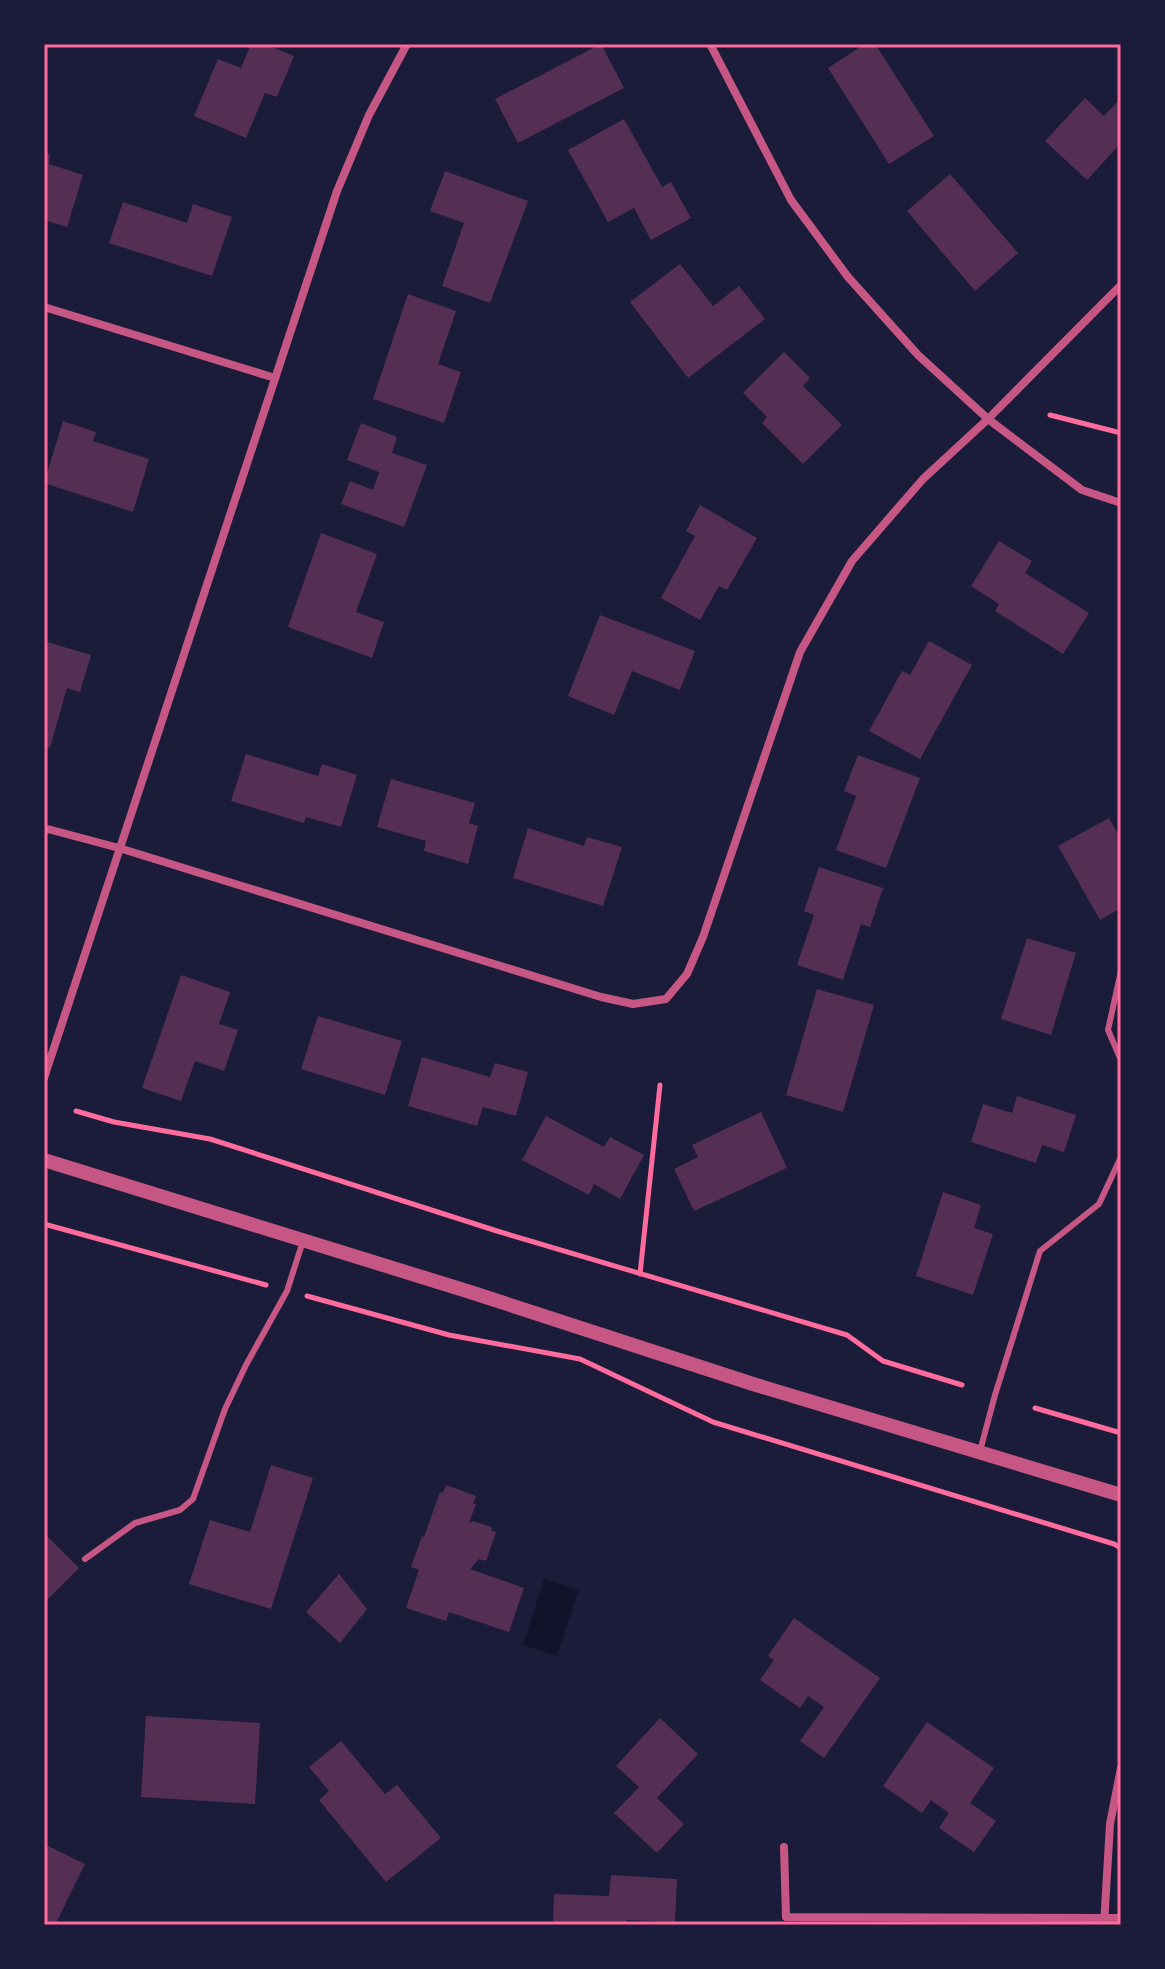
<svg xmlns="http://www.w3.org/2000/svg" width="1165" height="1969" font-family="'PT Sans Narrow',sans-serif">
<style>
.water{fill:#12122b}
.building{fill:#542f53}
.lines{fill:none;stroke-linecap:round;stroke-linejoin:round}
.path{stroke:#ff6b9d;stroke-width:5}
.service{stroke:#c65784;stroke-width:6}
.minor{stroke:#c65784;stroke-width:8}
.tertiary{stroke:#c65784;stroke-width:14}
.neatline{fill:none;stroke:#ff6b9d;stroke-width:3}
</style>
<rect width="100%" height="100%" fill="#1b1b3a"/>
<polygon class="water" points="544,1579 579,1590 557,1656 523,1645"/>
<g class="building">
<polygon points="251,44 265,44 294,56 277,97 265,93 246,138 194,116 218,59 241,68"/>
<polygon points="601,44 624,88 518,143 495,99"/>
<polygon points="865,44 875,44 934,136 889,164 828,68"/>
<polygon points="1085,98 1104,116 1121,98 1121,143 1087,180 1045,141"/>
<polygon points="624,119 662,187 671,182 691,218 651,240 634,208 608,222 568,150"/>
<polygon points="44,153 50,154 49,164 83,175 67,227 44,220"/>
<polygon points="445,171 528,201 490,303 442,286 464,223 430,211"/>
<polygon points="950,174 1018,253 975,291 907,211"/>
<polygon points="123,202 187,223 193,204 232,217 212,276 109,243"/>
<polygon points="680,264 713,306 739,286 765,319 688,378 630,302"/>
<polygon points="408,294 456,311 438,364 461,372 444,423 373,399"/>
<polygon points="784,352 810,378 803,386 842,425 803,464 762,423 767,417 743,393"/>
<polygon points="63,421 96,432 93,441 149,459 133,512 44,483"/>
<polygon points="361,423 397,437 392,453 427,465 404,527 341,504 350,481 373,490 379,472 347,460"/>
<polygon points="700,505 757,538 727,590 719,586 700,620 661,598 695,536 686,531"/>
<polygon points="321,533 377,554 356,612 384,622 372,658 288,627"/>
<polygon points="999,541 1032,561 1025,573 1089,613 1063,654 995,611 999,604 971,586"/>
<polygon points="600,615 695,651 680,690 632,671 614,715 568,696"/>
<polygon points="44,641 91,655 80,692 67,688 50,748 44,746"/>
<polygon points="929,641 972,665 920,759 869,731 902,671 910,675"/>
<polygon points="246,754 318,776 322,764 357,775 341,827 306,817 304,823 231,801"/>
<polygon points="858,755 920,778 886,868 836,850 856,796 844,791"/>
<polygon points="391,779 475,803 469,823 478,826 468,864 424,851 426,841 377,827"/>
<polygon points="1109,818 1121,839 1121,908 1100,920 1058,846"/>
<polygon points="528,828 584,846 587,837 622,847 603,906 513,878"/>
<polygon points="819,867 883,888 870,927 861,924 843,980 797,965 814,915 804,911"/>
<polygon points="1027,938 1076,953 1051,1035 1001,1019"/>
<polygon points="181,975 230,992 219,1024 238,1030 224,1071 195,1061 181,1101 142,1088"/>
<polygon points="817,989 874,1005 843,1112 786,1095"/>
<polygon points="318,1016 402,1041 385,1095 301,1069"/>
<polygon points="422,1057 490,1077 495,1063 528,1072 516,1116 483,1107 477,1126 408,1106"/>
<polygon points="1017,1096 1076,1115 1064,1152 1042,1145 1036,1163 971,1142 983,1104 1012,1113"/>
<polygon points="761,1112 787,1168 694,1211 674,1169 698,1157 692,1145"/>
<polygon points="546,1116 604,1147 610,1137 644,1155 620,1199 594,1184 589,1195 522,1160"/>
<polygon points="943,1192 981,1205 974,1228 993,1234 973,1295 916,1276"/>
<polygon points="271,1465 313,1478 271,1609 189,1584 210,1520 250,1532"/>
<polygon points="446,1485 476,1496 473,1504 476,1504 469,1523 471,1523 472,1521 492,1527 491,1530 496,1532 486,1561 479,1559 470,1569 524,1588 509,1632 449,1612 446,1621 406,1608 419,1570 411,1567 422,1536 424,1537 440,1492 443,1493"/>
<polygon points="44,1533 79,1568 44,1603"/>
<polygon points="339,1574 367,1609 340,1643 306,1612"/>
<polygon points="794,1618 880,1678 824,1758 800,1741 824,1707 808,1696 800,1708 760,1680 774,1660 768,1656"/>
<polygon points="146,1716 260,1723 255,1804 141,1797"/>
<polygon points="660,1718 698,1754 657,1798 684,1824 657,1853 614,1813 639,1787 616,1766"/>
<polygon points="927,1722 994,1768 970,1803 996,1821 974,1852 939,1828 949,1813 931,1800 922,1813 883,1786"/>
<polygon points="341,1741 385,1794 397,1785 441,1838 386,1882 319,1800 329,1791 309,1767"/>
<polygon points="44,1844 85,1864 55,1925 44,1925"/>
<polygon points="611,1875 677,1879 675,1922 627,1920 626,1925 553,1924 554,1894 609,1896"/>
</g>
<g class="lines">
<g class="path">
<polyline points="1050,415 1121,433"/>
<polyline points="76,1111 114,1122 210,1139 497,1231 847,1335 883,1361 962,1385"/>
<polyline points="44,1224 266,1285"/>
<polyline points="640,1274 660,1085"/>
<polyline points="307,1296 449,1335 580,1359 713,1422 1114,1544 1121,1548"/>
<polyline points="1035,1408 1121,1433"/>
</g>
<g class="service">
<polyline points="1121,971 1108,1030 1121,1060"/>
<polyline points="980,1451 995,1395 1040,1251 1099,1204 1121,1157"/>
<polyline points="85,1559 135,1523 180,1510 193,1499 225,1409 246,1365 287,1291 303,1241"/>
</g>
<g class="minor">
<polyline points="710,44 791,200 848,277 918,355 988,419 1082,490 1121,503"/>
<polyline points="44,307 275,378"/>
<polyline points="44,828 119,848 601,997 633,1004 666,999 687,974 703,937 800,652 852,561 923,479 988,419 1121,285"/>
<polyline points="44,1078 337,191 369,115 407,44"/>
<polyline points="784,1847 786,1917 1121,1918"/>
<polyline points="1104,1925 1110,1824 1121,1768"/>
</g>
<polyline class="tertiary" points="44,1160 467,1291 753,1384 1121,1495"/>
</g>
<rect width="1165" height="1969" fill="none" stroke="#1b1b3a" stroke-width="92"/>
<rect x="46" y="46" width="1073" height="1877" class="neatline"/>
</svg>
